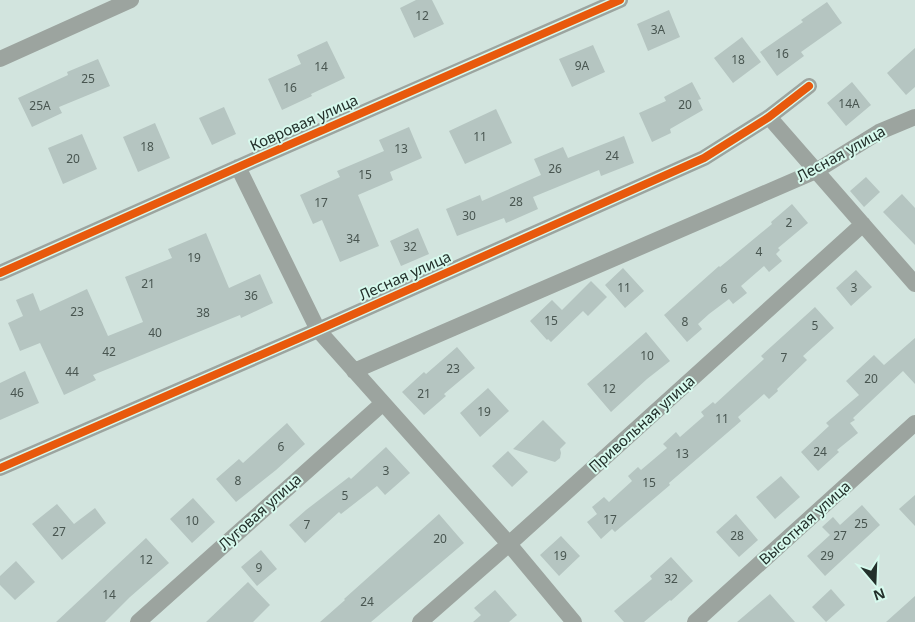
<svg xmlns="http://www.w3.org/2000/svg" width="915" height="622" font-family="'Noto Sans',sans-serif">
<rect width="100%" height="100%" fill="#d2e4de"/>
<path fill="#b5c5c1" d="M 416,0 L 432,0 L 444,24 L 414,38 L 400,8 Z
M 827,2 L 842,23 L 801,52 L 804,56 L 777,76 L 760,52 L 803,22 L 801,20 Z
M 669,10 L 680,37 L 648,51 L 637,24 Z
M 742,37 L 761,62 L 733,83 L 714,58 Z
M 327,41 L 345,78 L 311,94 L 312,96 L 282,110 L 268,79 L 301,64 L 297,55 Z
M 593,45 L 605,72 L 572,87 L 559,59 Z
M 915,48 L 915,87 L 906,95 L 887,73 Z
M 98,59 L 110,86 L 59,107 L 62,113 L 32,127 L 18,98 L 68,75 L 67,72 Z
M 692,82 L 701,99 L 698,100 L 703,110 L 670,129 L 671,133 L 652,142 L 639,113 L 666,101 L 664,97 Z
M 852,82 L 871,105 L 846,126 L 827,103 Z
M 224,107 L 236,134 L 212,145 L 199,118 Z
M 496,109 L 512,143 L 465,164 L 449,131 Z
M 155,123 L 170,158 L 138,172 L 123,137 Z
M 409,127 L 422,158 L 390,172 L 393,180 L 358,195 L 379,246 L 340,262 L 322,220 L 313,224 L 300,195 L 340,177 L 337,171 L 384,151 L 379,140 Z
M 82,134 L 97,169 L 63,184 L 48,148 Z
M 624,136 L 634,163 L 601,176 L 599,170 L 533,197 L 538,209 L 506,223 L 504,218 L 457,236 L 446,209 L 480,195 L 482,201 L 541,175 L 534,159 L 563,147 L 568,158 Z
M 866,177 L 880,192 L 864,207 L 850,191 Z
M 902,194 L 915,208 L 915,245 L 883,212 Z
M 792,204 L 808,223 L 778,248 L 780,250 L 776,254 L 782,261 L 769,272 L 764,266 L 741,286 L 747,293 L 733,304 L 729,299 L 709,314 L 698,324 L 702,329 L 687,342 L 664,315 L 719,266 L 720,267 L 772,224 L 771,222 Z
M 418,228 L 429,254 L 401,266 L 390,241 Z
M 206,233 L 229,288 L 260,274 L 273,303 L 241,318 L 240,315 L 93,375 L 96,380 L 64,395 L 40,343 L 20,351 L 8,323 L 23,316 L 16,300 L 33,293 L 40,311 L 87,289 L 108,336 L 143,322 L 125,277 L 172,258 L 168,249 Z
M 623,268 L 644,291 L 625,308 L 605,285 Z
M 856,270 L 872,287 L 851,306 L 836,288 Z
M 591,281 L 607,297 L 588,316 L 583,311 L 551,342 L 548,339 L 547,340 L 530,321 L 552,300 L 562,310 Z
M 815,307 L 834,328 L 803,356 L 807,360 L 777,389 L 778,391 L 769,399 L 764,394 L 738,417 L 741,421 L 669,483 L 670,485 L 650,502 L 615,532 L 612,529 L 601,539 L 587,522 L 597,514 L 592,507 L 604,497 L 609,502 L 632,481 L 628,476 L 638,467 L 641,470 L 667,448 L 663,444 L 676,432 L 680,437 L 704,416 L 701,412 L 713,402 L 715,404 L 764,359 L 761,356 Z
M 646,332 L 670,361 L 647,379 L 611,412 L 587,384 Z
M 915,338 L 915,384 L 903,371 L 853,418 L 855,420 L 850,423 L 858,433 L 837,450 L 839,452 L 818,471 L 801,452 L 829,426 L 826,423 L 859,395 L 846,381 L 874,355 L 884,365 Z
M 457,347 L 475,368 L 444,394 L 446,396 L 424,415 L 402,392 L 424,372 L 426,374 Z
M 25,371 L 39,403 L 0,420 L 0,383 Z
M 488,388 L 509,411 L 480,437 L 460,413 Z
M 543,420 L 566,443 L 560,449 L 561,453 L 560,458 L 555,462 L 513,449 Z
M 287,423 L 305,444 L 276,470 L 236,502 L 216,479 L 239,459 L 243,463 Z
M 386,447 L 410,473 L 385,495 L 377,486 L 341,514 L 339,512 L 305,543 L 289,525 L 306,510 L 349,477 L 351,479 Z
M 508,451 L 528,472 L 512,487 L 492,466 Z
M 781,476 L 800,497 L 775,519 L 756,497 Z
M 915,495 L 915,526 L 899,509 Z
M 193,498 L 215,522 L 192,543 L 170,519 Z
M 57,504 L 74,524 L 95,508 L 106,523 L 62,560 L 32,524 Z
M 862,505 L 880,525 L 825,576 L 807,556 L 830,535 L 822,527 L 833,517 L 840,525 Z
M 439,514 L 464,543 L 371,622 L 320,622 L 345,600 L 344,599 Z
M 736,514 L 758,540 L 739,557 L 716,532 Z
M 561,536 L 580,556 L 559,576 L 540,555 Z
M 146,538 L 169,563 L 130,597 L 105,622 L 56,622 Z
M 261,550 L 277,569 L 257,586 L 241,567 Z
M 671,557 L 693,581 L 671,601 L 670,600 L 644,622 L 624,622 L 614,611 L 652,579 L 650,576 Z
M 16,561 L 35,582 L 15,600 L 0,585 L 0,576 Z
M 248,582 L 270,605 L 253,622 L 206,622 Z
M 831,589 L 845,605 L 826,622 L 812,607 Z
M 495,590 L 517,615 L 509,622 L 473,622 L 481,615 L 474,608 Z
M 770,594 L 795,622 L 737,622 Z
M 915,596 L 915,622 L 886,622 Z"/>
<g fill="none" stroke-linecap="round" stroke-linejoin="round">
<path stroke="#9ca49f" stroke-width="16" d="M 0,59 L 131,0
M 769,117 L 915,284
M 238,167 L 318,330 L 509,544 L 574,622
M 0,273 L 252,161 L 620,0
M 354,371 L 816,171 L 879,132 L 915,117
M 0,468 L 318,330 L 704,158 L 769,117 L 809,86
M 138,622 L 383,403
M 420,622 L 509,544 L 863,224
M 695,622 L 915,423"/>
<defs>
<path id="cycleway" d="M 0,273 L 252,161 L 620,0
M 0,468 L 318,330 L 704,158 L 769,117 L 809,86"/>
</defs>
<use href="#cycleway" stroke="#d7f9ed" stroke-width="11"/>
<use href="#cycleway" stroke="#e8590c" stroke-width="8"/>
</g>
<g text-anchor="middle" stroke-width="4" stroke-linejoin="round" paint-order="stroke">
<g font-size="12" fill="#485550">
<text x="422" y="20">12</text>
<text x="658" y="34">3А</text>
<text x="782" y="58">16</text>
<text x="738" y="64">18</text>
<text x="582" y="70">9А</text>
<text x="321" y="71">14</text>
<text x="88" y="83">25</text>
<text x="290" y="92">16</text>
<text x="849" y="108">14А</text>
<text x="685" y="109">20</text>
<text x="40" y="110">25А</text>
<text x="480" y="141">11</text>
<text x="147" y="151">18</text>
<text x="401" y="153">13</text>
<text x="612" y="160">24</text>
<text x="73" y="163">20</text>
<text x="555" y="173">26</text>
<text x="365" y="179">15</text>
<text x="516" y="206">28</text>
<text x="321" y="207">17</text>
<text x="469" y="220">30</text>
<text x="789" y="227">2</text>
<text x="353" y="243">34</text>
<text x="410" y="251">32</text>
<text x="759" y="256">4</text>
<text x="194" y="262">19</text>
<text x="148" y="288">21</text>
<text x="624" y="292">11</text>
<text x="854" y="292">3</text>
<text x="724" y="293">6</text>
<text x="251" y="300">36</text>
<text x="77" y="316">23</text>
<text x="203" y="317">38</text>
<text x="551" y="325">15</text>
<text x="685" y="326">8</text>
<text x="815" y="330">5</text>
<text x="155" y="337">40</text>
<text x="109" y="356">42</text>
<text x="647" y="360">10</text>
<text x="784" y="362">7</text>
<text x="453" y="373">23</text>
<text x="72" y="376">44</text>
<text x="871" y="383">20</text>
<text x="609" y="393">12</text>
<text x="17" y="397">46</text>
<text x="424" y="398">21</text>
<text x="484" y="416">19</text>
<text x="722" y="423">11</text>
<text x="281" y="451">6</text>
<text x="820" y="456">24</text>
<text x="682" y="458">13</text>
<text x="386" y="475">3</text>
<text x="238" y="485">8</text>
<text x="649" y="487">15</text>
<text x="345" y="500">5</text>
<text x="610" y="524">17</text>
<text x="192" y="525">10</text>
<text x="861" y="528">25</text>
<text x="307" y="529">7</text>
<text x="59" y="536">27</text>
<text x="737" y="540">28</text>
<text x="840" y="540">27</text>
<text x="440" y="543">20</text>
<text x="560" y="560">19</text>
<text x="827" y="560">29</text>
<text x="146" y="564">12</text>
<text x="259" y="572">9</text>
<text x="671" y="583">32</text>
<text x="109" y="599">14</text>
<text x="367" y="606">24</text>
</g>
<g font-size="15" fill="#23302b" stroke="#d7f9ed">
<text transform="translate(304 123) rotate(-24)" y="5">Ковровая улица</text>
<text transform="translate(841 154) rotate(-29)" y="5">Лесная улица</text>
<text transform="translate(405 276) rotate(-24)" y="5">Лесная улица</text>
<text transform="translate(642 424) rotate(-42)" y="5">Привольная улица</text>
<text transform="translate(260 512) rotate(-42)" y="5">Луговая улица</text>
<text transform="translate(805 523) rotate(-42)" y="5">Высотная улица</text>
</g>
</g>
<g transform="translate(875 582) rotate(161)" stroke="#d7f9ed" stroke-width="4" paint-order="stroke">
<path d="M0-4L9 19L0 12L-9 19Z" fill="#23302b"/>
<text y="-8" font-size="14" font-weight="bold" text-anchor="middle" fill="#23302b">N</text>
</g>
</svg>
